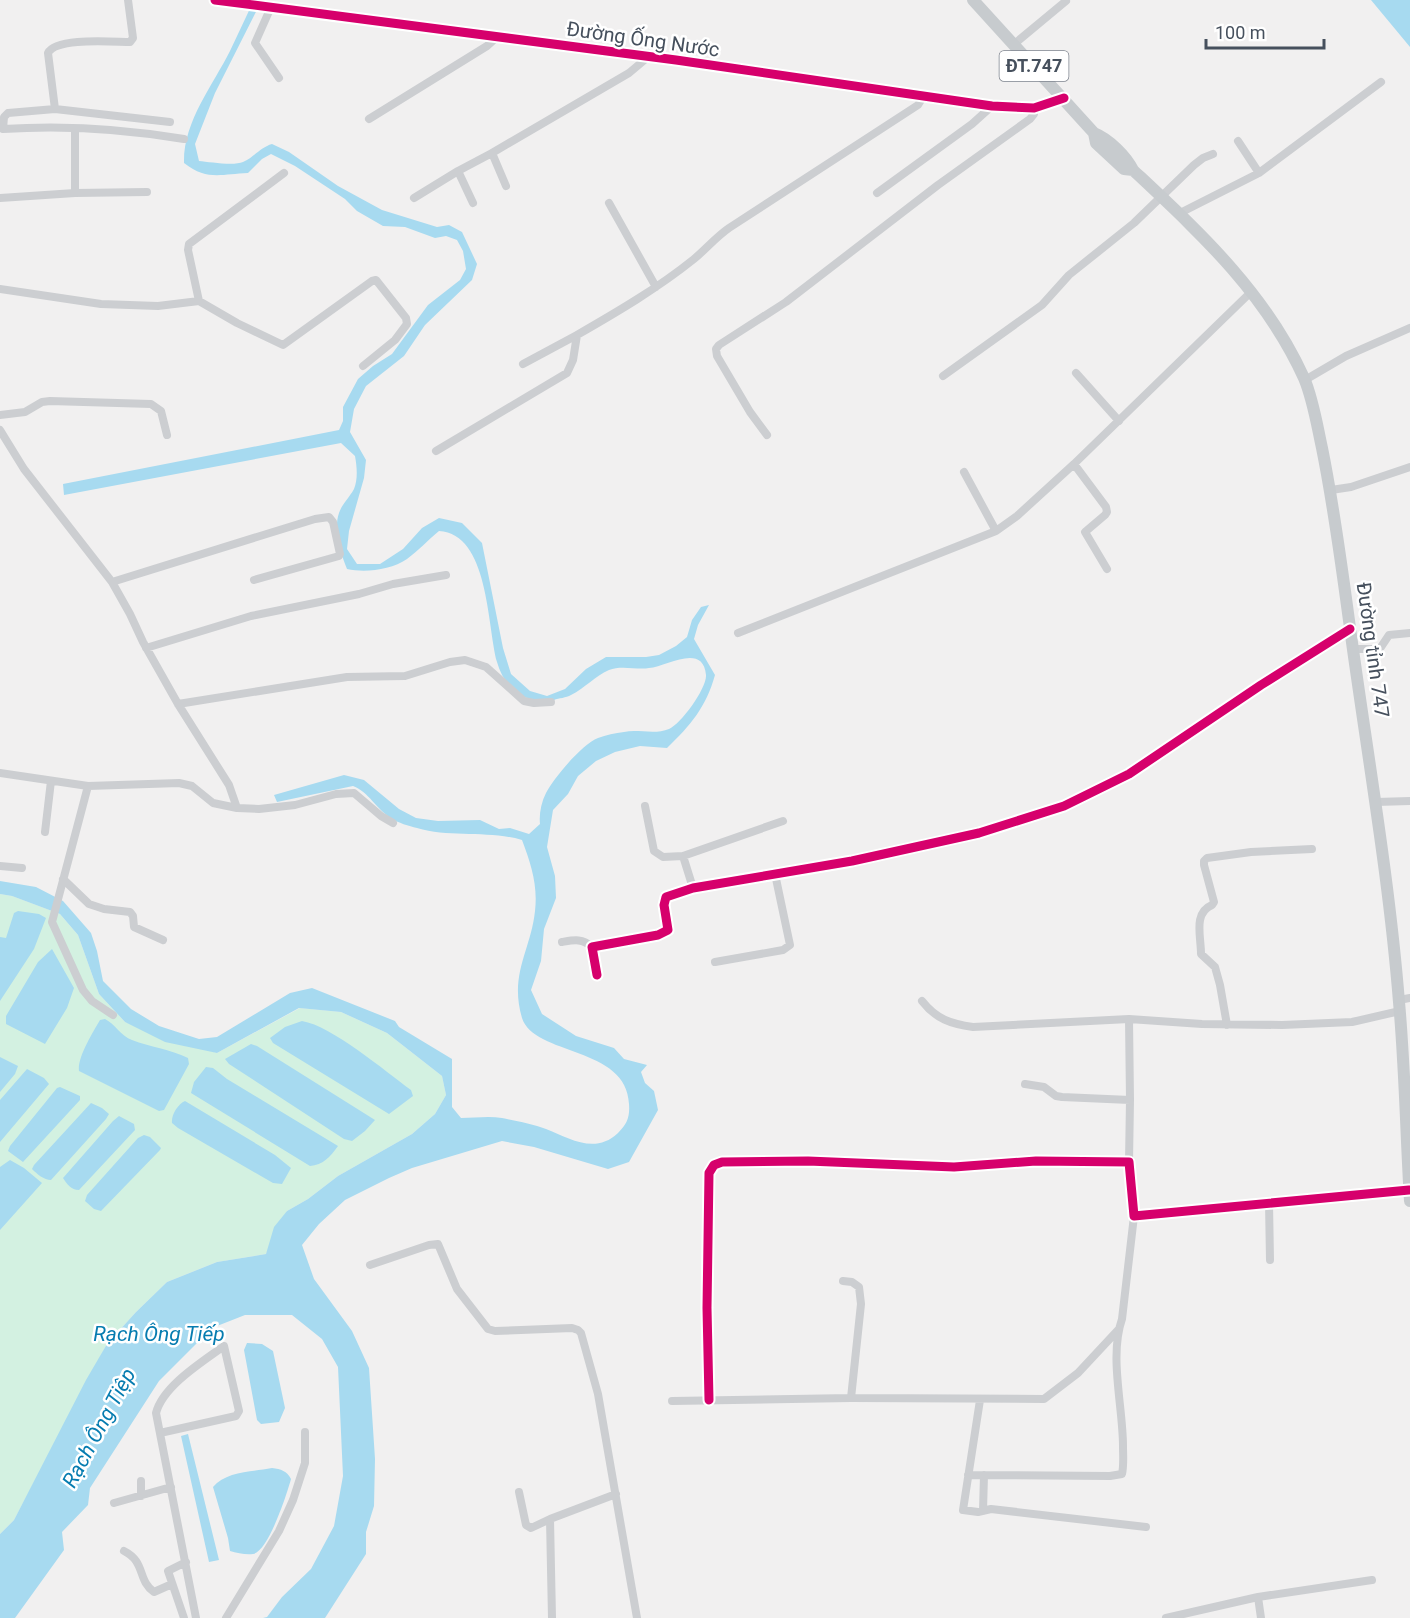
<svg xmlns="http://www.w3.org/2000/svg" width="1410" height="1618" font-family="Roboto,sans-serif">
<rect width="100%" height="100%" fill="#f1f0f0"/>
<path fill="#d3f1e1" d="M 0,894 L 12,896 L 60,914 L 78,935 L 99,994 L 125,1022 L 217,1053 L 300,1008 L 341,1012 L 387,1033 L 442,1076 L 446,1095 L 435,1114 L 412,1134 L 338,1176 L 308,1199 L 287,1211 L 266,1254 L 217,1262 L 167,1282 L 136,1312 L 107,1344 L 14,1520 L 0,1534 Z"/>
<path fill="#a7daf0" d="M 254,0 L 262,0 L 215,93 L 195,144 L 199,161 C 209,162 234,166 243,162 C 254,157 261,147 272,144 L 289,152 L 338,186 L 382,210 L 437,227 L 449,225 L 462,232 L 477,264 L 472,280 L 425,325 L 404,356 L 366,386 L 354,409 L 350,432 L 366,460 L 364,478 L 349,531 L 347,549 L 357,564 L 380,564 L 403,549 L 422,528 L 439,518 L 462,523 L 482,543 L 503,648 L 511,674 L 530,691 L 547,696 L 565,689 L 586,669 L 606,657 L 646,657 L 659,655 L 676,646 L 687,637 L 692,620 L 701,607 L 709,605 L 698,625 L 694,639 L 715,675 C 706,707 691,725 667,748 L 640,746 L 615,752 L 596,761 L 578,776 L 568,794 L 553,810 L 547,847 L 555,876 L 556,898 L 544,929 L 541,961 L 531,990 L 542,1014 L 576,1036 L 614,1048 L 624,1059 L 647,1065 L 641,1072 L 645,1083 L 654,1091 L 658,1110 L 629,1162 L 608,1169 L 534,1147 L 502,1141 L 412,1168 L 389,1178 L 345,1200 L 319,1224 L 302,1245 L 314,1279 L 352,1331 L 369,1368 L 375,1459 L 374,1506 L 366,1532 L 366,1554 L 325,1618 L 263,1618 L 267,1617 L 282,1597 L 311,1569 L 334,1526 L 343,1476 L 338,1367 L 322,1339 L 292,1315 L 245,1315 L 212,1328 L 159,1381 L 90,1488 L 88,1505 L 62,1532 L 64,1550 L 15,1618 L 0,1618 L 0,1534 L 14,1520 L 86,1380 L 107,1344 L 136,1312 L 167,1282 L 217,1262 L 266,1254 L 274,1227 L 287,1211 L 308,1199 L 338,1176 L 412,1134 L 435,1114 L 446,1095 L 442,1076 L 387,1033 L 341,1012 L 299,1008 L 217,1053 L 165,1042 L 125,1022 L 99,994 L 78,935 L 60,914 L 12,896 L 0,894 L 0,881 L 36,887 L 63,901 L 91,933 L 97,951 L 103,981 L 131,1009 L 159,1026 L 199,1039 L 217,1037 L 290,993 L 312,988 L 395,1021 L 399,1027 L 452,1059 L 452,1107 L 461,1118 C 474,1118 489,1116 502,1118 C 516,1121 533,1124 546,1129 C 569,1138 595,1155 618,1133 C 627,1124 630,1117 629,1104 C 627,1046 534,1056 522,1018 C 509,974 531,950 535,911 C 538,885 531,864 522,840 C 488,830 451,838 417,828 C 409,826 398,823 391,818 C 376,809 369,792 353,786 L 277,802 L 274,795 L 344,775 L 364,780 L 399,809 L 416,818 L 438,821 L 480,820 L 499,829 L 510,828 L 529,834 L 540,824 C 539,814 541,803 546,793 C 554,778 582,744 598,738 C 606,735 615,733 624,732 C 638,729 655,735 669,729 C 681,724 707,688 706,675 C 703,642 666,667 649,668 C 637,670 621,665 609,670 C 595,676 585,688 571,695 C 566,698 559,698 554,700 C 526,706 504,688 497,662 C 487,625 489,534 439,531 C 428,540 418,551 407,559 C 391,570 365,573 347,569 C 341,554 333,530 339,513 C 342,504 349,498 354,489 C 358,479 357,467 355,456 L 341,443 L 64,495 L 63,484 L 339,430 L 343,421 L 343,407 L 358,379 L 373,366 L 392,354 L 428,305 L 460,280 L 466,269 L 463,251 L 457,240 L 446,236 L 435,238 L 405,227 L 383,226 L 357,211 L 345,199 L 295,166 L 271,154 L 262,159 L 248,173 C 221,174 207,181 184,163 C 183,122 213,85 230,51 C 238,34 246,17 254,0 Z
M 1371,0 L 1410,0 L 1410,47 Z
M 18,911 L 39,914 L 46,918 L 34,949 L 0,1001 L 0,937 L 6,938 L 14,913 Z
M 52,949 L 74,988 L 67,1008 L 45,1044 L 6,1024 L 6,1016 L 38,962 Z
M 105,1019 C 115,1024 121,1036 132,1040 C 150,1047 170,1049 188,1058 L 189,1064 L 164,1110 L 159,1111 L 79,1071 C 77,1058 93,1032 100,1020 Z
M 302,1021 C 332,1026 385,1071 411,1090 L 413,1096 L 389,1114 L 273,1043 L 270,1038 L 285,1027 Z
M 251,1044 L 257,1046 L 375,1120 L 365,1131 L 352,1141 L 344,1139 L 229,1064 L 225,1059 Z
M 0,1057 L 18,1066 L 15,1074 L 0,1092 Z
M 206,1067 L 213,1068 L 227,1079 L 338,1146 C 330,1157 323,1165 310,1166 L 191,1093 L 194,1082 Z
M 27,1069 L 44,1078 L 49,1084 L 0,1142 L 0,1100 Z
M 60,1087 L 80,1096 L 80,1100 L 23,1162 L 8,1151 L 10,1146 L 57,1088 Z
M 185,1101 L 275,1155 L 291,1168 L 282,1184 L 273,1183 L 178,1128 L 172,1123 C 171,1115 178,1104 185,1101 Z
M 91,1103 L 102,1108 L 109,1114 L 106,1119 L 51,1180 C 44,1180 37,1174 32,1169 L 34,1165 Z
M 119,1116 L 134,1124 L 135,1130 L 79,1190 C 71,1190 67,1184 63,1178 L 113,1121 Z
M 144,1135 L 150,1137 L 161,1148 L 160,1150 L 101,1211 L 94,1209 L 85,1201 L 87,1195 L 138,1138 Z
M 10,1160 L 24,1168 L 42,1183 L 0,1230 L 0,1167 Z
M 247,1343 L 262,1344 L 273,1351 L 285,1408 L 279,1422 L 261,1424 L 257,1420 L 244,1350 Z
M 188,1434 L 219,1560 L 209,1562 L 181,1436 Z
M 272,1468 C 281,1469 287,1471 291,1479 C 287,1494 268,1552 253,1554 C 246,1555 237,1553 230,1551 L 228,1538 L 213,1487 C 226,1471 252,1472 272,1468 Z"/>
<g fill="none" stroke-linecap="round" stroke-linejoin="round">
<path stroke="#ccced1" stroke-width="8" d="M 128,0 L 133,38 L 130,42 C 113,42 56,37 48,53 L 55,109 L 170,122
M 215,0 L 676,60 L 992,106 L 1034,108 L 1064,98
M 271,7 L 255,43 L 279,78
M 1013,45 L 1066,1
M 55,109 L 8,113 L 4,117 L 3,129 C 63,125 125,129 184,139
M 369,119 L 487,46 L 497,37
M 1238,141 L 1259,173
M 506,186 L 492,153 L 629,73 L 648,57
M 75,193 L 147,192
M 877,193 L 972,124 L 992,106
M 0,198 L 75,193 L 75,129
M 414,198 L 458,171
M 473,203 L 458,171 L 492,153
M 609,203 L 656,287
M 1180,213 L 1259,173 L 1381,82
M 0,289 L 101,304 L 158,306 L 199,301 L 237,323 L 283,345 L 372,281 L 376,280 L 406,318 L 407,324 L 395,340 L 363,366
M 199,301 L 188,250 L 189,244 L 284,173
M 523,364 L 577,335
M 1076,373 L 1119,421
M 943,376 L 1042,305 L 1069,275 L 1134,223 L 1194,165 L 1203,158 L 1213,154
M 1305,380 L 1346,356 L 1410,328
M 0,415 L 25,412 L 42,402 L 50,401 L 151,404 L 161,411 L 167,435
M 0,430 L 24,469 L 112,582 L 130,614 L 143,642 L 178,704 L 229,785 L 237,808
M 767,435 L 750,412 L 717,356 L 716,349 L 719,345 L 786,302 L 938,185 L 1030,119 L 1034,114 L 1034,108
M 436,451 L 567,373 L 573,360 L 577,335 C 617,312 658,288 694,259 C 706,249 716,237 729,228 L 918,105 L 923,97
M 1074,464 L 1106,507 L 1107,512 L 1105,515 L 1085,532 L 1107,569
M 964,472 L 996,531
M 1331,490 L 1351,487 L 1410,467
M 112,582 L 315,519 L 329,517 L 333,522 L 340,554 L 339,556 L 254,580
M 738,633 L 996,531 L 1017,516 L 1074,464 L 1252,291
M 146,648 L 251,616 L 359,594 L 393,584 L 446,575
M 1353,649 L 1377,649 L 1381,647 L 1389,635 L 1410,633
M 178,704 L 347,677 L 405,676 L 450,662 L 465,660 L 486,667 L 524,701 L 534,703 L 551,702
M 0,773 L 88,786 L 179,783 L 192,786 L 213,803 L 237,808 L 259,809 L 295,805 L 336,794 L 354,793 L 381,816 L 393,823
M 88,786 L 52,922 L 83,990 L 92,1001 L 113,1015
M 1376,802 L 1410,801
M 645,806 L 654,851 L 663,857 L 683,856 L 693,888
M 45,832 L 51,781
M 683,856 L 783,821
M 0,866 L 22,868
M 63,879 L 89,904 L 104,909 L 130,912 L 133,916 L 134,927 L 163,940
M 562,942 C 574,940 582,938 592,947
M 715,962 L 783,950 L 790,945 L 775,874
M 597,975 L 592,947 L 658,935 L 668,930 L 664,905 L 666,897 L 693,888 L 852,861 L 979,833 L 1064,806 L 1129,774 L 1261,685 L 1350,629
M 1399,1000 L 1410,998
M 922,1001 C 936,1019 951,1024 973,1027 L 1129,1019 L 1202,1024 L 1282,1025 L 1352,1022 L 1400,1011
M 1129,1019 L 1130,1100
M 1227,1025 L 1220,985 L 1215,967 L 1201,954 C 1201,936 1193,913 1212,905 L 1214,902 L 1204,865 L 1204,861 L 1207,858 L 1251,852 L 1312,849
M 1025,1084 L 1044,1087 L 1056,1096 L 1062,1097 L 1130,1100 L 1129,1162
M 1269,1203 L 1270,1260
M 370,1265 L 429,1245 L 438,1244 L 457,1289 L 488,1329 L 495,1331 L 572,1328 L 578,1330 L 581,1333 L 598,1394 L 637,1618
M 843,1281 L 852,1282 L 859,1287 L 861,1304 L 851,1398
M 709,1400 L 707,1308 L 709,1173 L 714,1165 L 722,1162 L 808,1161 L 954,1167 L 1036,1161 L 1129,1162 L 1134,1216 L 1409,1190
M 980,1400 L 963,1510 L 978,1512 L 991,1509 L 1146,1527
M 672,1401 L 851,1398 L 1044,1399 L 1078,1373 L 1119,1329
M 160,1433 L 236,1416 L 239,1411 L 224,1346 C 202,1362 163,1386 156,1413 L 196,1618
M 968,1475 L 1110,1476 L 1122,1474 C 1124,1465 1123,1455 1123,1446 C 1123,1407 1109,1356 1122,1319 L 1134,1216
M 519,1492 L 526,1525 L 531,1528 L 550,1519
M 141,1496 L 141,1481
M 114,1503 L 171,1487
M 983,1511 L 984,1475
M 124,1551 C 146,1562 137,1580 154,1592 L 172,1584
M 184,1618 L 168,1571 L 186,1562
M 226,1618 L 279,1531 L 293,1500 L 305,1463 L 305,1432
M 552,1618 L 550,1519 L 616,1494
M 1166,1618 L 1258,1597
M 1261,1618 L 1258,1597 L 1372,1580"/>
<path stroke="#c7cbce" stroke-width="12" d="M 973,0 L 1094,133 C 1109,139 1126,156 1133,170 C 1200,233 1265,292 1304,378 C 1313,399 1317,425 1322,448 C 1334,507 1342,568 1350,628 C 1367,753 1389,877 1399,1002 C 1405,1068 1406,1135 1410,1201
M 1094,133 L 1096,143 L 1124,169 L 1133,170"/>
<defs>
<path id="cycleway" d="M 215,0 L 676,60 L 992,106 L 1034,108 L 1064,98
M 597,975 L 592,947 L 658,935 L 668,930 L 664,905 L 666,897 L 693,888 L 852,861 L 979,833 L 1064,806 L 1129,774 L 1261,685 L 1350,629
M 709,1400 L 707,1308 L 709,1173 L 714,1165 L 722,1162 L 808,1161 L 954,1167 L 1036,1161 L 1129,1162 L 1134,1216 L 1409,1190"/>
</defs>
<use href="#cycleway" stroke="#fff" stroke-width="13"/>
<use href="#cycleway" stroke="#d6006c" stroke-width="9"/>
</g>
<g text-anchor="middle" stroke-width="5" stroke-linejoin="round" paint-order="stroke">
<rect fill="#fff" stroke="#7e848e" stroke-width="1.5" x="999.5" y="51" width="69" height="30" rx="4.5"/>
<g font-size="18" font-weight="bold" fill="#46505d">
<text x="1034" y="72">ĐT.747</text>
</g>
<g font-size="20" fill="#46505d" stroke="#fff">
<text transform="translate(643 39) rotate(8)" y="7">Đường Ống Nước</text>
<text transform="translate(1373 650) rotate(82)" y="7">Đường tỉnh 747</text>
</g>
<g font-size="21" font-style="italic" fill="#067cb0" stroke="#fff">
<text x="159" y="1341">Rạch Ông Tiếp</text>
<text transform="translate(99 1428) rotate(-62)" y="7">Rạch Ông Tiệp</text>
</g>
</g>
<path d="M1206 39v9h118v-9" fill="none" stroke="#46505d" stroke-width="3"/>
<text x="1215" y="39" font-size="18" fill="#46505d" stroke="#ffffff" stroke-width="4.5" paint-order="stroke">100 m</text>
</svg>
